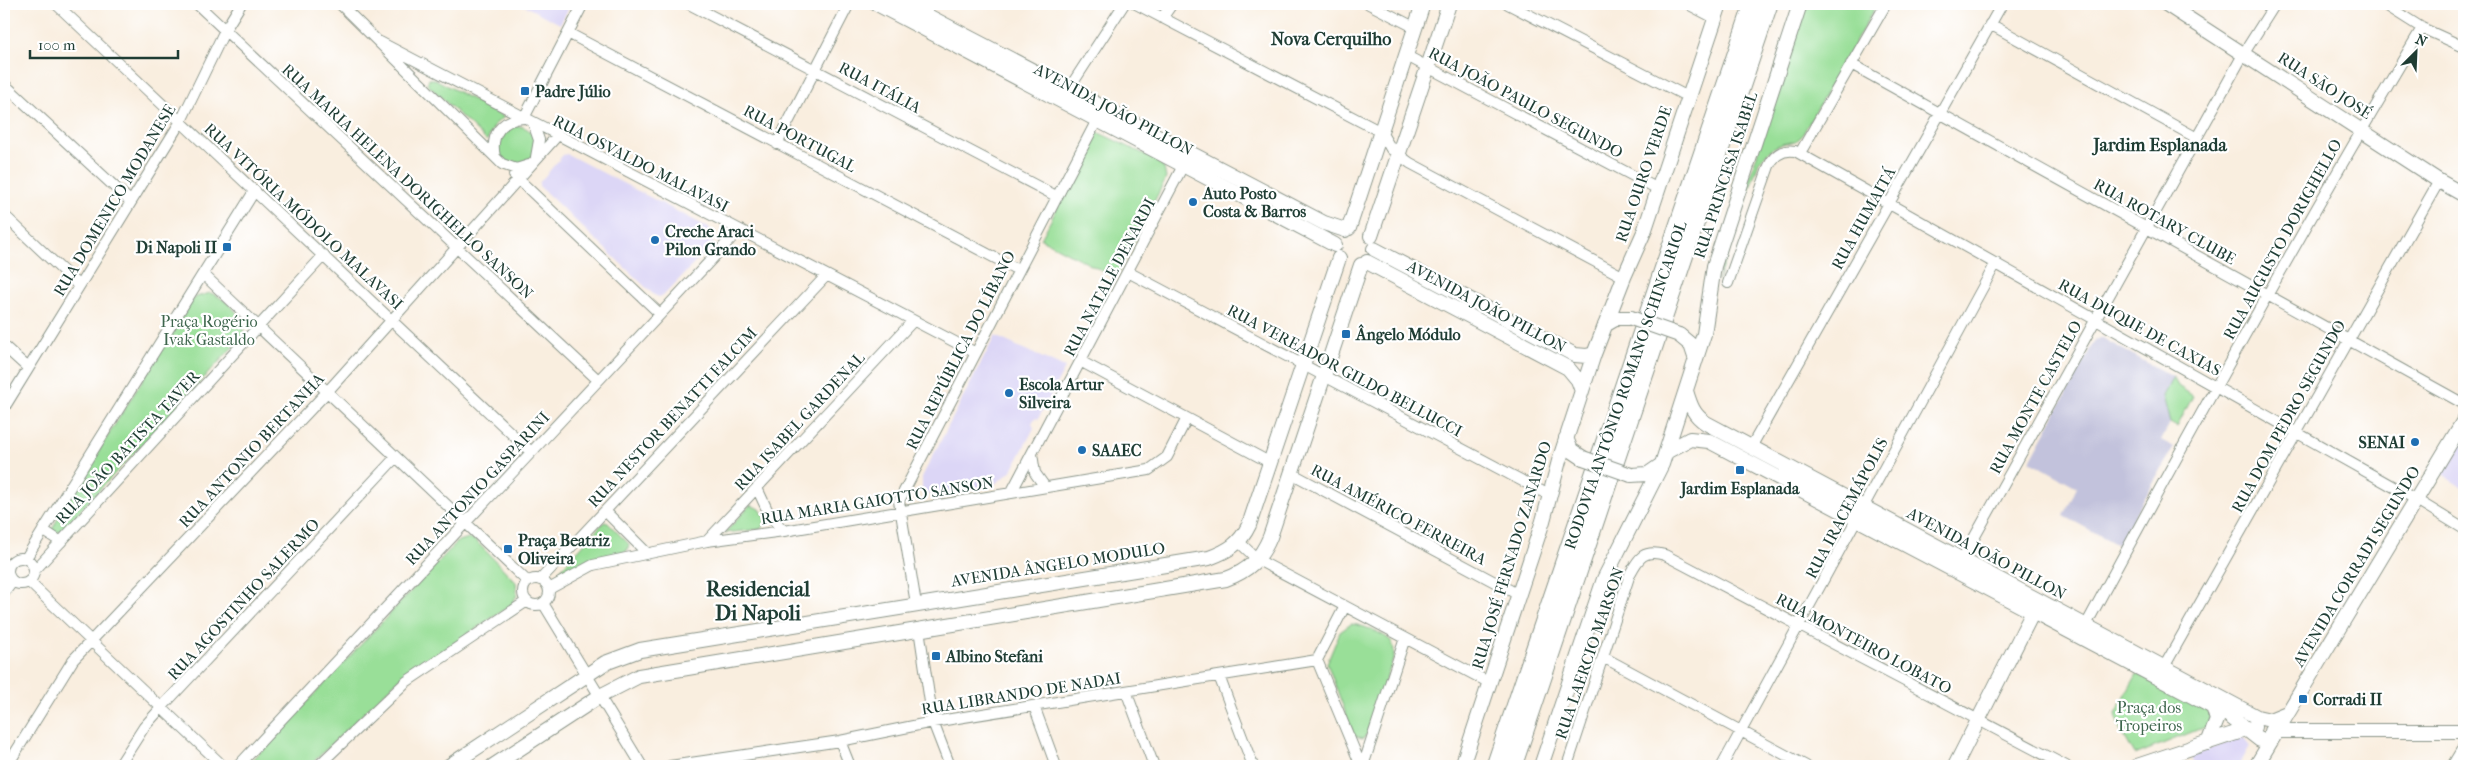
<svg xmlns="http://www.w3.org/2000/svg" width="2468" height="770" font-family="'IM FELL French Canon',serif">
<rect width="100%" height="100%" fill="#fff"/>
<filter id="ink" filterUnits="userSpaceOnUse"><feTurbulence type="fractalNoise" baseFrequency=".02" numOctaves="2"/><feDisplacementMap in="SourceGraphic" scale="10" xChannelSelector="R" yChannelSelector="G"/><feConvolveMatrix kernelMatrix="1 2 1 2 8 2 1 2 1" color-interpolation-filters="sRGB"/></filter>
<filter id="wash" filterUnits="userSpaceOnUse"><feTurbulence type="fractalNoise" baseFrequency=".0096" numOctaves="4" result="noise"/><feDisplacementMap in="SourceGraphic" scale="20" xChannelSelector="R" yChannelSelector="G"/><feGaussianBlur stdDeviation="1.12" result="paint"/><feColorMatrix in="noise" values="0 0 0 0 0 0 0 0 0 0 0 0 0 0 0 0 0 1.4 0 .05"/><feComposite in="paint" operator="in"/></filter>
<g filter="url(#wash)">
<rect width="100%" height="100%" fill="#f9eedf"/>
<path fill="#dcd6f6" d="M 521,4 L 571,4 L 560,24 Z
M 567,154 L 709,228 L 713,233 L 713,244 L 664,295 L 659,297 L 654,295 L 539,186 L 539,183 L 563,155 Z
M 995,336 L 1065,368 L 1038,419 L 1035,418 L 1032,423 L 1034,428 L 1012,470 L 998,482 L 989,487 L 935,496 L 927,494 L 922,488 L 922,477 Z
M 2464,430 L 2464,488 L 2439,472 Z
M 2241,737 L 2245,739 L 2250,746 L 2239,766 L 2195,766 L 2191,756 Z"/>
<path fill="#c2c2dc" d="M 2102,338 L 2173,377 L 2163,396 L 2170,423 L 2161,440 L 2174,447 L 2118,545 L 2064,516 L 2077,487 L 2030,461 L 2095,340 Z"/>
<path fill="#99df98" stroke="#5c8e66" d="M 1806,4 L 1877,4 L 1801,137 C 1795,143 1789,142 1782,144 C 1772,147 1766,154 1759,162 L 1718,280 L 1720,268 Z
M 429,79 L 435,79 L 504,117 L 495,124 L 487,141 L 427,84 Z
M498 145a19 19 0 1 1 38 0a19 19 0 1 1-38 0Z
M 1097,132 L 1157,160 L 1164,168 L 1166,178 L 1116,278 L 1041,239 Z
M 210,293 C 226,298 248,319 243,336 L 62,530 L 55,533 L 52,530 L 63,508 L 191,302 L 196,297 Z
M 2173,377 L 2178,386 L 2193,396 L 2177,427 L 2170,423 L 2163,396 Z
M 750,505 L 760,509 L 766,519 L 764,526 L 761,529 L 725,533 Z
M 604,522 L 608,523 L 629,544 L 627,551 L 591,560 L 559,574 L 560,570 Z
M 469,538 L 476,541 L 516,582 L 517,595 L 511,605 L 396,682 L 309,766 L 247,766 L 458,541 Z
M 1351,624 C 1360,624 1385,634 1391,641 C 1394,645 1394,652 1394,657 L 1367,734 L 1363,738 L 1354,736 L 1327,663 L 1340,632 Z
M 2137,674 L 2208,711 L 2210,717 L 2207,726 L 2135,755 L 2120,729 L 2115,714 Z"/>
</g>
<g filter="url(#ink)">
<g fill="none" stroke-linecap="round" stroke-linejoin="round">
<defs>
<path id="street" d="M 56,4 L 531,452
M 197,4 L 598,380
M 340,4 L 502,164 L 516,169 L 529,165
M 689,4 L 1056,196
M 1136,4 L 1381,132 L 1391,149 L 1410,163 L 1624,277
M 1369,4 L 1414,27
M 1508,4 L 1688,97
M 2384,4 L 2422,28 L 2464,47
M 1162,18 L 1172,4
M 1990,24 L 2197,138
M 568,33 L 1018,270
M 380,42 L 976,353
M 1405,55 L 1658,189
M 1851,64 L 2464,404
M 4,84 L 131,202
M 1065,95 L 1124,4
M 524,118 L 583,4
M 533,123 L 539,140 L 536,157
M 777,144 L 849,4
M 1800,153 L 1886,4
M 495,157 C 490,135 501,119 524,118
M 514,175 L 660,314
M 4,215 L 79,286
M 1128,272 L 1549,495
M 203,274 L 528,582
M 1728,283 L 1769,166 C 1774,155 1782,149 1795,151 L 2415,499 L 2464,529
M 4,346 L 28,368
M 1082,362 L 1269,462
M 4,408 L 181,121 L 225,30 L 241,4
M 1751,447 L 2002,4
M 1032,454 L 1035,473 L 1045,487
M 1291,473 L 1519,595
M 757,488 L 770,516 L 784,531
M 1011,493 L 1186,160
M 605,511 L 647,553
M 43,530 L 61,542
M 707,541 L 913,321
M 1239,542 L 1258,560 L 1490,683
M8 571a13 13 0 1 1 26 0a13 13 0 1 1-26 0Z
M 26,558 L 255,190
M 1959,565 L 2244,53 L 2275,4
M 35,570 L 324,255
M523 592a13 13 0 1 1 26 0a13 13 0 1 1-26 0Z
M 540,580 L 826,276
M 29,582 L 223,766
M 549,589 L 593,565 L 707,541 L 784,531 L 1149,470 L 1167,457 L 1187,418
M 4,593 L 13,581
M 543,603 L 642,766
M 916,604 L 899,501 L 1097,120
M 2086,625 C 2194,424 2305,224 2422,28
M 919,629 L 933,722 L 950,766
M 1603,657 L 1806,766
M 1317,660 L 1361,766
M 2164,667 L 2439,181
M 1219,676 L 1253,766
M 1126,691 L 1154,766
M 1034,706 L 1056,766
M 840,741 L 850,766
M 7,766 L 73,660 L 327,392 L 557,136
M 119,766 L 144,727 L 161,708 L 396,457
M 238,766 L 739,230
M 318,766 L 406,682 L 527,601
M 670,766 L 840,741 L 933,722 L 1317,660 L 1345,606
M 1363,766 L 1405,638
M 1567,766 L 1630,574 C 1639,557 1644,549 1665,555 L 2066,766
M 1722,766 L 1996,263
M 2452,766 L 2464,746"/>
<path id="secondary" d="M 877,4 L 1335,245
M 905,4 L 1324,223 L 1345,230
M 1692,4 L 1715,16
M 2166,4 L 2439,181 L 2464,195
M 1349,228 L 1423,4
M 1371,236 L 1449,4
M 1374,249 L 1575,355 L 1587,356 L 1594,354
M 1367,262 L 1568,368 L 1578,380 L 1582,391
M 1605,325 L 1617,318 L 1631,318
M 1679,335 L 1691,345 L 1696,360
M 1686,391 C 1690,404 1693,415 1706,423 L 2257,717 L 2270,720 L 2287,713
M 1566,438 L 1571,450 L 1583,458
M 1666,452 L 1690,439 L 1709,441 L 2228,715 L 2260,740 L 2268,739
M 1631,475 L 1648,474 L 1661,465
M 2271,731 L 2464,731
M 2208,743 L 2217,720 L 2213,707
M 449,766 L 605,663 L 640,650 L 1209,558 C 1228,551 1240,544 1249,525 L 1339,258
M 493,766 L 600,696 L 639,676 L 1226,579 C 1248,571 1261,559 1270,537 L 1361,265
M 1462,766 L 1543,521 L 1559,461 L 1594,354 L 1624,277 L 1644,232 L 1720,4
M 1541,766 L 1604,579 L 1662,464 L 1704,334 L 1714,266 L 1800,4
M 1955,766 L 2037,604
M 2137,766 L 2254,727
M 2256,766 L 2464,420"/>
<path id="highway" d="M 1496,766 L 1754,4
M 1512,766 L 1768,4"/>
</defs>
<use href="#street" stroke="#8c968a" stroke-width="12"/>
<use href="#secondary" stroke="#8c968a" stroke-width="16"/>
<use href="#highway" stroke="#8c968a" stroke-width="21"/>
<use href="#street" stroke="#fff" stroke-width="10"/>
<use href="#secondary" stroke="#fff" stroke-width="14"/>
<use href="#highway" stroke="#fff" stroke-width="19"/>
<defs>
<path id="secondary-bridge" d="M 1631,318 L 1679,335
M 1583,458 L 1631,475"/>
</defs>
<use href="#secondary-bridge" stroke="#8c968a" stroke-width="16" stroke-linecap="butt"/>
<use href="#secondary-bridge" stroke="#fff" stroke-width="14"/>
</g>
</g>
<g fill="#1f6fb2" stroke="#fff" stroke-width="2">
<rect x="520" y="86" width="10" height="10" rx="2.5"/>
<circle cx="1193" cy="202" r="5"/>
<circle cx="655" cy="240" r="5"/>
<rect x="222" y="242" width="10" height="10" rx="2.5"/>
<rect x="1341" y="329" width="10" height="10" rx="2.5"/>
<circle cx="1009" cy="393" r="5"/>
<circle cx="2415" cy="442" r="5"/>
<circle cx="1082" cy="450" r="5"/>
<rect x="1735" y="465" width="10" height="10" rx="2.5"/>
<rect x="503" y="544" width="10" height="10" rx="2.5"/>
<rect x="931" y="651" width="10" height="10" rx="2.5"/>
<rect x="2298" y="694" width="10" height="10" rx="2.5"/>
</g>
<g text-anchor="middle" stroke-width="4.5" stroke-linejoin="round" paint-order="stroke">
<g font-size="16" fill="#1f3d34" stroke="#fff">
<text transform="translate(2325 85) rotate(33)" y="6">RUA SÃO JOSÉ</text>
<text transform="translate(880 87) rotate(28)" y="6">RUA ITÁLIA</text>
<text transform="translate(1526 102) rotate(28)" y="6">RUA JOÃO PAULO SEGUNDO</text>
<text transform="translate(1114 109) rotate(28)" y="6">AVENIDA JOÃO PILLON</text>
<text transform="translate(800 138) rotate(28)" y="6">RUA PORTUGAL</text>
<text transform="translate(641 163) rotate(27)" y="6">RUA OSVALDO MALAVASI</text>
<text transform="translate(1643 174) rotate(-71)" y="6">RUA OURO VERDE</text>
<text transform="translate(1725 175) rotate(-72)" y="6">RUA PRINCESA ISABEL</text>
<text transform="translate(408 181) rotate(43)" y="6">RUA MARIA HELENA DORIGHELLO SANSON</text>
<text transform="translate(114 200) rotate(-59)" y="6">RUA DOMENICO MODANESE</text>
<text transform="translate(304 216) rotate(43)" y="6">RUA VITÓRIA MÓDOLO MALAVASI</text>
<text transform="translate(1863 218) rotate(-61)" y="6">RUA HUMAITÁ</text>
<text transform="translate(2165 221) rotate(29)" y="6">RUA ROTARY CLUBE</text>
<text transform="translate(2282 239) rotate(-61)" y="6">RUA AUGUSTO DORIGHELLO</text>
<text transform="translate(1109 277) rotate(-62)" y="6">RUA NATALE DENARDI</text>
<text transform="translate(1487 306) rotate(28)" y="6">AVENIDA JOÃO PILLON</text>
<text transform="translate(2140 327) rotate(29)" y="6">RUA DUQUE DE CAXIAS</text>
<text transform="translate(960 350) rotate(-63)" y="6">RUA REPÚBLICA DO LÍBANO</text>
<text transform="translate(1345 370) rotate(28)" y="6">RUA VEREADOR GILDO BELLUCCI</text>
<text transform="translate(1625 385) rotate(-71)" y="6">RODOVIA ANTÔNIO ROMANO SCHINCARIOL</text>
<text transform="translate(2035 397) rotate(-61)" y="6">RUA MONTE CASTELO</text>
<text transform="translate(2288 416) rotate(-61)" y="6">RUA DOM PEDRO SEGUNDO</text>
<text transform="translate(672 417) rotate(-47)" y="6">RUA NESTOR BENATTI FALCIM</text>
<text transform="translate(799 421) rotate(-47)" y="6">RUA ISABEL GARDENAL</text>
<text transform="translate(127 447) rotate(-47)" y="6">RUA JOÃO BATISTA TAVER</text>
<text transform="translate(251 450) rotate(-47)" y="6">RUA ANTONIO BERTANHA</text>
<text transform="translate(477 488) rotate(-47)" y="6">RUA ANTONIO GASPARINI</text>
<text transform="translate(877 500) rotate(-9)" y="6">RUA MARIA GAIOTTO SANSON</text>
<text transform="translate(1846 508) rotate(-62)" y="6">RUA IRACEMÁPOLIS</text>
<text transform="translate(1399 514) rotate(28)" y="6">RUA AMÉRICO FERREIRA</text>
<text transform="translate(1987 553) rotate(28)" y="6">AVENIDA JOÃO PILLON</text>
<text transform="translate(1511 555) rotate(-73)" y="6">RUA JOSÉ FERNADO ZANARDO</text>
<text transform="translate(1058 564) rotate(-9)" y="6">AVENIDA ÂNGELO MODULO</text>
<text transform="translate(2356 566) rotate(-59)" y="6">AVENIDA CORRADI SEGUNDO</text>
<text transform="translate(243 599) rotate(-47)" y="6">RUA AGOSTINHO SALERMO</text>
<text transform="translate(1864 643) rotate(28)" y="6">RUA MONTEIRO LOBATO</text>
<text transform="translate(1589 653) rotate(-71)" y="6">RUA LAERCIO MARSON</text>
<text transform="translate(1021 693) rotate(-9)" y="6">RUA LIBRANDO DE NADAI</text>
</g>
<g font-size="16" font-weight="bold" fill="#1f3d34" stroke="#fff" text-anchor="start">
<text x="535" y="97">Padre Júlio</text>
<text x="1203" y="199">Auto Posto<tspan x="1203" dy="18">Costa &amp; Barros</tspan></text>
<text x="665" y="237">Creche Araci<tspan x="665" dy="18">Pilon Grando</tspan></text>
<text x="217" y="253" text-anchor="end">Di Napoli II</text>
<text x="1356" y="340">Ângelo Módulo</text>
<text x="1019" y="390">Escola Artur<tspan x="1019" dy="18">Silveira</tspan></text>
<text x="2405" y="448" text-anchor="end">SENAI</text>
<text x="1092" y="456">SAAEC</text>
<text x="1740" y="494" text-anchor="middle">Jardim Esplanada</text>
<text x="518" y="546">Praça Beatriz<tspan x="518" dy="18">Oliveira</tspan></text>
<text x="946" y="662">Albino Stefani</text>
<text x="2313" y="705">Corradi II</text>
</g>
<g font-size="16" fill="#3e664d" stroke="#fff">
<text x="209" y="327">Praça Rogério<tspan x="209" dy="18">Ivak Gastaldo</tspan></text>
<text x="2149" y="713">Praça dos<tspan x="2149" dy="18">Tropeiros</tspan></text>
</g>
<g font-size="18" font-weight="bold" fill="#1f3d34" stroke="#fff">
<text x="1331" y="45">Nova Cerquilho</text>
<text x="2160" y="151">Jardim Esplanada</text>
</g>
<g font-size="21" font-weight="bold" fill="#1f3d34" stroke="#fff">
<text x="758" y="596">Residencial<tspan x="758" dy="24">Di Napoli</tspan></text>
</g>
</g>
<rect width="2468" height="770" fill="none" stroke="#fff" stroke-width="20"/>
<g transform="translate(2416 52) rotate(24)" stroke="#ffffff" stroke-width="4" paint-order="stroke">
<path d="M0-4L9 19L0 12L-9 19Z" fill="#1f3d34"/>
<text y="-8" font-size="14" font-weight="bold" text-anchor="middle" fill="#1f3d34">N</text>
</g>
<path d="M30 50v8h148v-8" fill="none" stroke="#1f3d34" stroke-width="2.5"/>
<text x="38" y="50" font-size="15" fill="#1f3d34" stroke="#ffffff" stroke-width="4" paint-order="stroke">100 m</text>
</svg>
